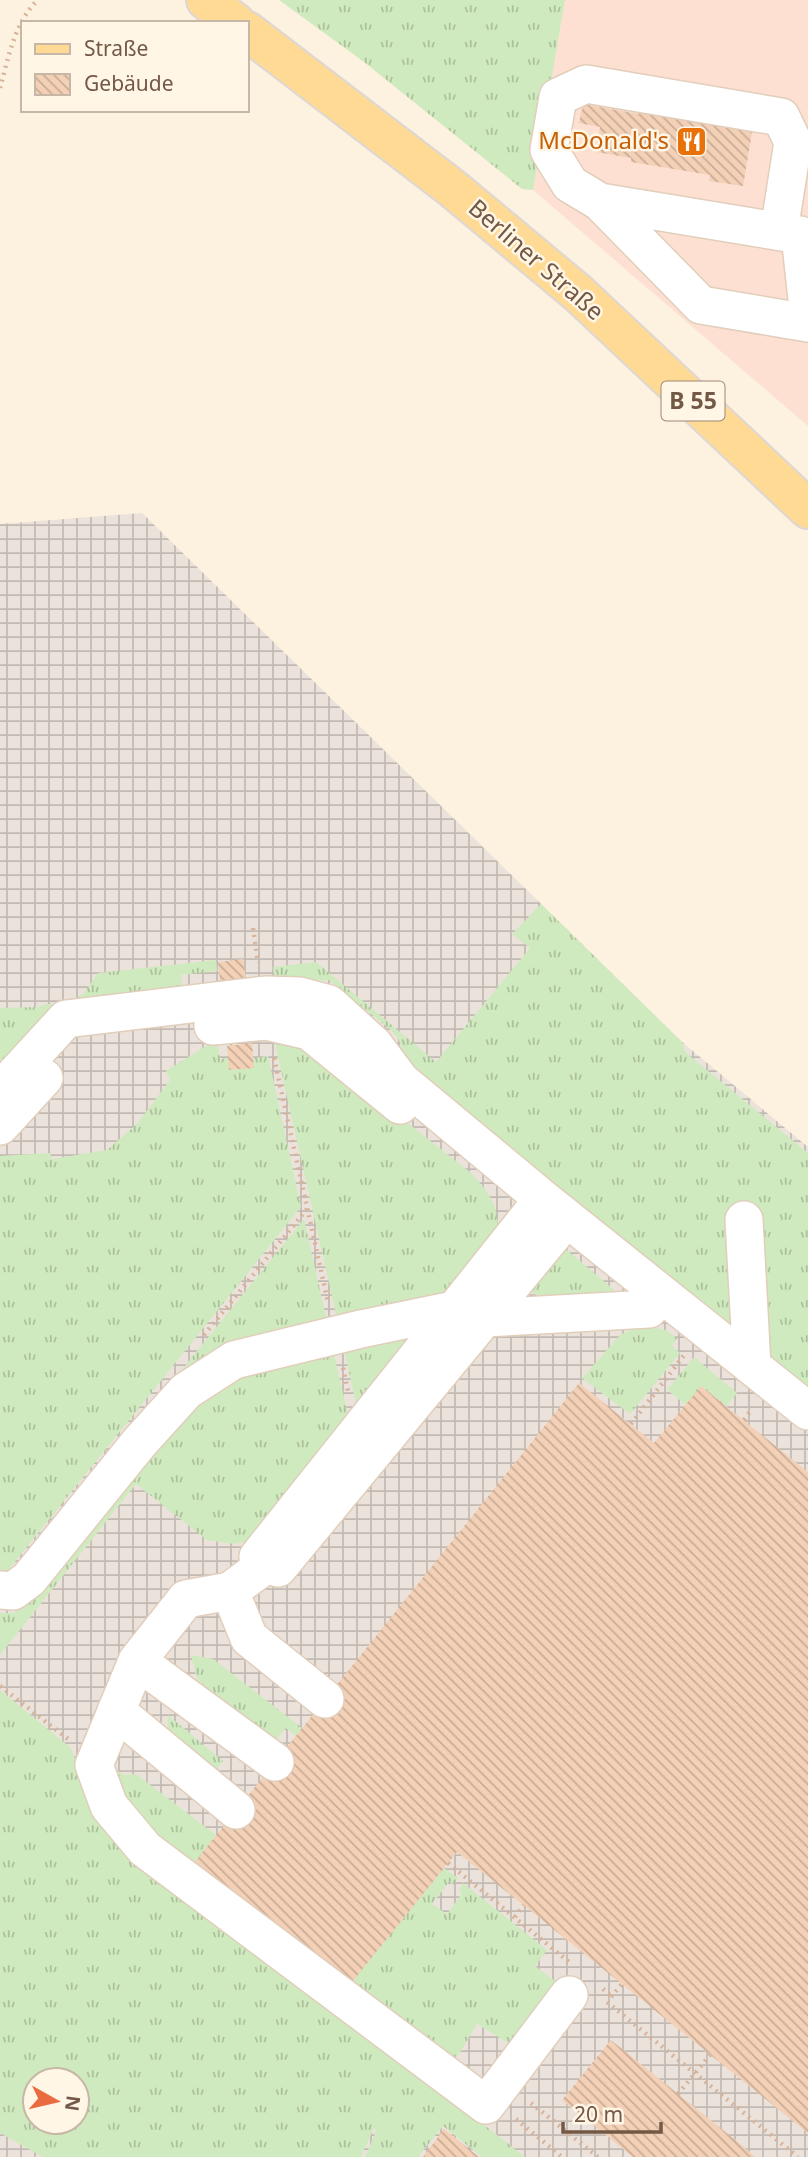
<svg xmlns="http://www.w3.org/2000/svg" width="808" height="2157" font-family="'Noto Sans',sans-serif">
<defs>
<pattern id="industrial-grid" width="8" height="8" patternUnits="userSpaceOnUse" patternTransform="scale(1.75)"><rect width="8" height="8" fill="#ebe3db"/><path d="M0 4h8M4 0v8" fill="none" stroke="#c3bbb3"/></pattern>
<pattern id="grass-tufts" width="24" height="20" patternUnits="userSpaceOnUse" patternTransform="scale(1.75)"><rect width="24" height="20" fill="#cfeabe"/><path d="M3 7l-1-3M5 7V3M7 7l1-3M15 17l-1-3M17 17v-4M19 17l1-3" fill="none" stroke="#adc09c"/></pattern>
<pattern id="building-back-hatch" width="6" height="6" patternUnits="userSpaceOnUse" patternTransform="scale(1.75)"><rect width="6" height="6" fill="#f3d0b6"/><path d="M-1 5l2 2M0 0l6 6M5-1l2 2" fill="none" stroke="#c9ac96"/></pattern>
</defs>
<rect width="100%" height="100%" fill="#fdf2df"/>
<path fill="#fee0d2" d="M 565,0 L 808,0 L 808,426 L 533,190 Z"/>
<path fill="url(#industrial-grid)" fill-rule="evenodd" d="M 142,513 L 682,1042 L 808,1147 L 808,2157 L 0,2157 L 0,524 ZM 35,2080 L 77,2080 L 77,2122 L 35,2122 Z"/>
<path fill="url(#grass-tufts)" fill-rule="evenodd" d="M 279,0 L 565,0 L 533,190 L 522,189 L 364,62 Z
M 541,904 L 682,1042 L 685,1052 L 808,1153 L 808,1397 L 423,1087 L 404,1056 L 399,1040 L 392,1031 L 329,980 L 275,984 L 273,967 L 316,962 L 436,1062 L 530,948 L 512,934 Z
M 216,960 L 217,971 L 181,975 L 183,993 L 80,1005 L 78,996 L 83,994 L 98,973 Z
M 46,1004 L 63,1004 L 0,1074 L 0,1008 L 38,1007 Z
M 273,1035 L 317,1051 L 471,1173 C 489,1192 501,1209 497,1236 L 453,1301 L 338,1323 Z
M 217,1039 L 220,1059 L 228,1058 L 230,1070 L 254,1068 L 254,1058 L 268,1056 L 301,1207 L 5,1574 L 0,1573 L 0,1156 L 50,1153 L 52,1159 L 107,1150 L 137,1124 L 170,1080 L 166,1071 Z
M 304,1219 L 328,1326 L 241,1346 L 17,1573 Z
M 560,1248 L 567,1250 L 613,1289 L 615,1294 L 539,1298 L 530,1290 Z
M 438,1320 L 359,1418 L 342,1340 Z
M 642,1325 L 666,1330 L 677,1338 L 672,1346 L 680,1353 L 630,1414 L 582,1378 L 620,1335 Z
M 331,1342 L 351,1427 L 249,1541 L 234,1544 L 207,1540 L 136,1484 L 0,1655 L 0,1613 L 13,1613 L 23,1606 L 156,1435 L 236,1370 Z
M 694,1357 L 737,1393 L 727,1406 L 701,1386 L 686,1405 L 667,1390 Z
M 191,1655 L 213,1659 L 302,1728 L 296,1736 L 286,1728 L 273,1743 L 197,1679 Z
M 0,1690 L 71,1748 L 77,1765 L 460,2106 L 525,2157 L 482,2157 L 443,2126 L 418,2157 L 365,2157 L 376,2131 L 374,2128 L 361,2157 L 43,2157 L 0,2133 ZM 35,2080 L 77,2080 L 77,2122 L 35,2122 Z
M 168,1715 L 223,1761 L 213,1774 L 167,1738 Z
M 105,1762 L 124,1775 L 136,1774 L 216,1835 L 194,1863 L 149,1838 Z
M 444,1868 L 458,1878 L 453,1885 L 449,1882 L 432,1904 L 447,1914 L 462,1893 L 459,1890 L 463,1883 L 547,1950 L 535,1966 L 559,1984 L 510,2044 L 477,2024 L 457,2057 L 421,2039 L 348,1987 Z"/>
<path fill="url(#building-back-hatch)" d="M 583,104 L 639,114 L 640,106 L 754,121 L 743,186 L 709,181 L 710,175 L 631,162 L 631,158 L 596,152 L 600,127 L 579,123 Z
M 243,959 L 246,978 L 220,981 L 218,962 Z
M 252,1043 L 254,1068 L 229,1070 L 227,1046 Z
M 579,1383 L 654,1443 L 701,1386 L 808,1472 L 808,2133 L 457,1852 L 348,1987 L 194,1863 Z
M 611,2040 L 744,2147 L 755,2157 L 633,2157 L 562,2100 Z
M 444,2129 L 479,2157 L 423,2157 Z"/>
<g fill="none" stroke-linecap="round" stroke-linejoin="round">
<defs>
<path id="minor" d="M 600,202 L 701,305 L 808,323
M 779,231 L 793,142 L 781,117 L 586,84 L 558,97 L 549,150 L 570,184 L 600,202 L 800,235 L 808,308
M 213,1026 L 266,1021 L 309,1031 L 400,1105
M 0,1091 L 66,1019 L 265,995 L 299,996 L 329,1004 L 374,1045 L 401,1081 L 543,1199 L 808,1411
M 0,1126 L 44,1078
M 543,1199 L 258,1557 L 278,1568 L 567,1218
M 744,1220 L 752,1366
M 268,1563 L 230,1591 L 186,1599 L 137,1661 L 94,1765 L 109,1806 L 145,1849 L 486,2105 L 569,1995
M 0,1590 L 13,1591 L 29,1579 L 139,1443 L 186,1391 L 234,1360 L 361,1329 L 453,1310 L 485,1318 L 649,1309
M 230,1591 L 249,1638 L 325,1699
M 137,1661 L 275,1762
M 116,1711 L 236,1810"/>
<path id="major" d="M 206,0 L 236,23
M 247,31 L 452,188 L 578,293 L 808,509"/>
</defs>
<use href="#minor" stroke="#e1cebb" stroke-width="40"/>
<use href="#major" stroke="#ded7d3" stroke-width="42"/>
<path stroke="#d7b39a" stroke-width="4.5" stroke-dasharray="2 5" stroke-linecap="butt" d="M 0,88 C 8,59 15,21 38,0
M 253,928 L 258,963
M 274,1058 L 328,1302
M 204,1335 L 307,1209
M 343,1368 L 348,1391
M 744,1420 L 751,1410
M 631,1424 L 685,1354
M 0,1686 L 68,1739
M 448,1863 L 569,1962
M 515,1917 L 524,1905
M 603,1989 L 611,1996
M 611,1997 L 622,1984
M 607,2002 L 798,2157
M 678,2094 L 710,2055
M 531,2103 L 598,2157
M 516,2119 L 562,2157"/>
<use href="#minor" stroke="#fff" stroke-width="37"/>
<use href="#major" stroke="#feda95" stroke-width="38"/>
</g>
<defs>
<symbol id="restaurant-square" viewBox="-11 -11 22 22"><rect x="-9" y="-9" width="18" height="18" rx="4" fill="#e8710a" stroke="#fff6e6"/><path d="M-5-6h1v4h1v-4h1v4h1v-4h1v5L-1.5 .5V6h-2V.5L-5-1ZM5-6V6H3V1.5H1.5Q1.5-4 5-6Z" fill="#fff"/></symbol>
</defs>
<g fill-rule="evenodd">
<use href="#restaurant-square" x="674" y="124" width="35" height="35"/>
</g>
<g text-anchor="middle" stroke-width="5" stroke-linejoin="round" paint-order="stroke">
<rect fill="#fff6e6" stroke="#9e8776" stroke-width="2" x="661.5" y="381.5" width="63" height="39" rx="5"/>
<g font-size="23" font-weight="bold" fill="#745846">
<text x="693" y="409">B 55</text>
</g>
<g font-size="24" fill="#c56008" stroke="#fff6e6" text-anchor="end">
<text x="669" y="149">McDonald's</text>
</g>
<g font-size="24" fill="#745846" stroke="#fff6e6">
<text transform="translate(536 260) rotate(41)" y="8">Berliner Straße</text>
</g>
</g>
<rect x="21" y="21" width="228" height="91" fill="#fff6e6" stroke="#c7b7a6" stroke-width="2"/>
<rect x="35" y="44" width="35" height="10" fill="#feda95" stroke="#c7b7a6" stroke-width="2"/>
<text x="84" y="56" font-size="21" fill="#745846">Straße</text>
<rect x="35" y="74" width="35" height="21" fill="url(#building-back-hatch)" stroke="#c7b7a6" stroke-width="2"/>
<text x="84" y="91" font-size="21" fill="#745846">Gebäude</text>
<g transform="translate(56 2101) rotate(98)"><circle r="33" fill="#fff6e6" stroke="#c7b7a6" stroke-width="2"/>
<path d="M0-5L12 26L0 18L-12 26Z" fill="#eb6b40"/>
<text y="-10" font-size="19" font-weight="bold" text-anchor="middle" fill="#745846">N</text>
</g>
<path d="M563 2122v10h98v-10" fill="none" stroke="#745846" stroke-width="3.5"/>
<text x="574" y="2122" font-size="21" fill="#745846" stroke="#fff6e6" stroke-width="5" paint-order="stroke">20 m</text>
</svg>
